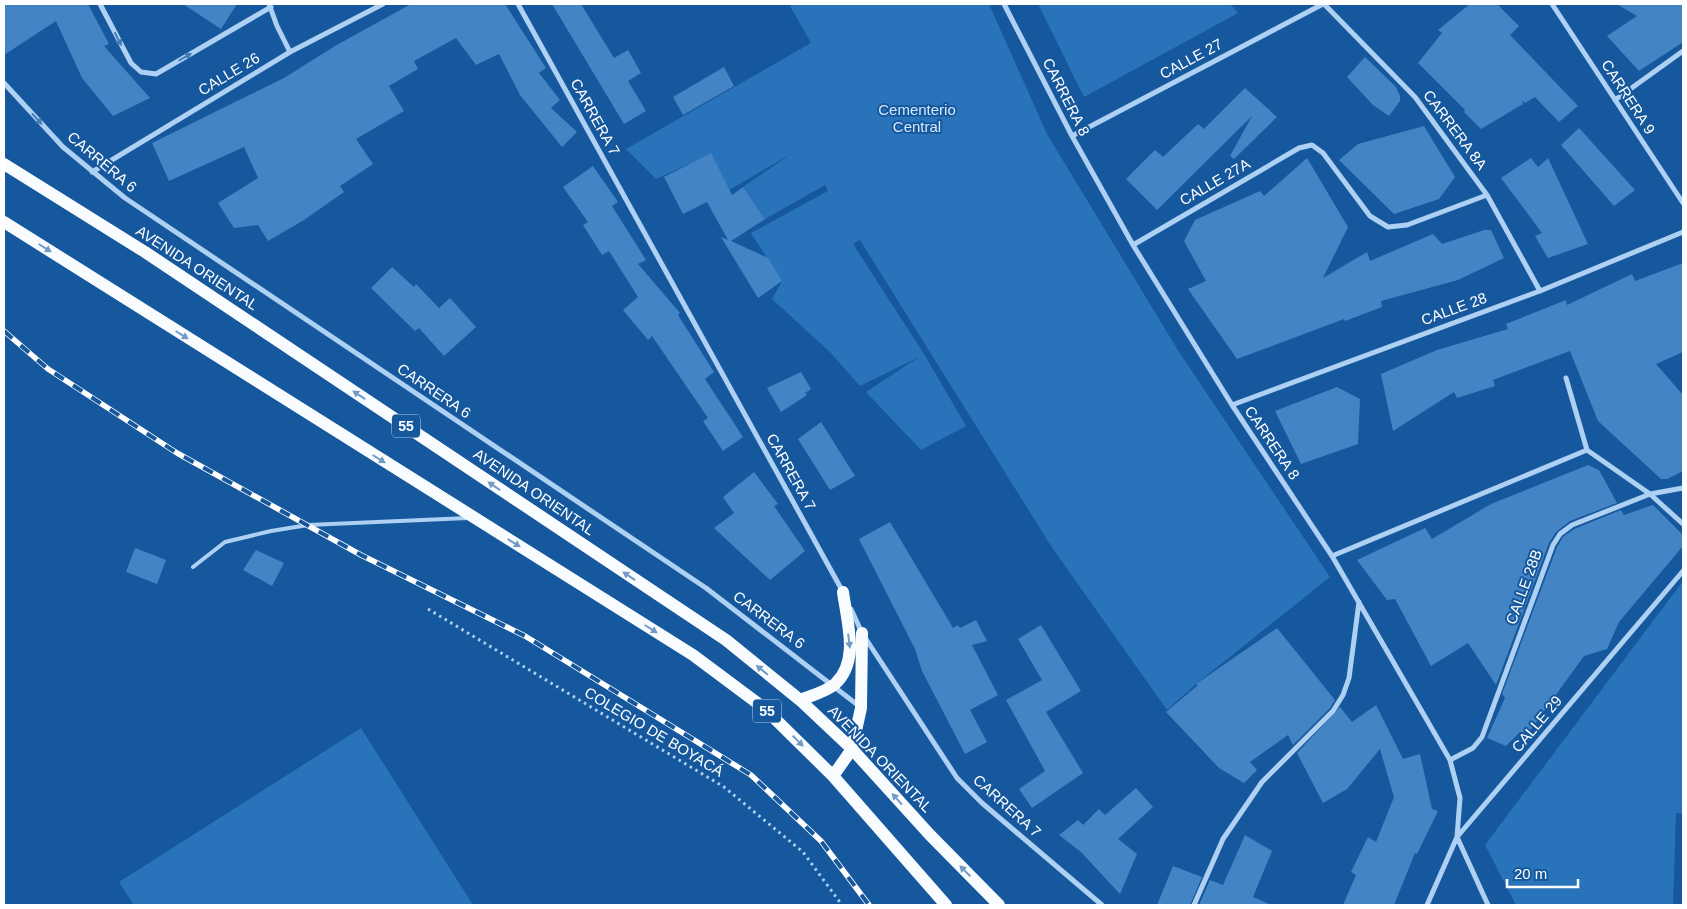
<svg xmlns="http://www.w3.org/2000/svg" width="1687" height="909" font-family="Arial,sans-serif">
<rect width="100%" height="100%" fill="#16589d"/>
<path fill="#2973bb" d="M 789,4 L 989,4 L 1047,134 L 1179,352 L 1330,577 L 1196,684 L 1167,710 L 1051,546 L 860,240 L 853,244 L 924,354 L 966,426 L 921,450 L 866,392 L 919,357 L 860,386 L 831,353 L 772,299 L 782,281 L 751,233 L 828,191 L 825,185 L 765,219 L 743,187 L 791,154 L 729,190 L 711,154 L 656,179 L 626,149 L 811,43 Z
M 1038,4 L 1230,4 L 1238,13 L 1084,97 Z
M 1683,581 L 1683,814 L 1676,813 L 1673,905 L 1516,905 L 1485,845 Z
M 361,728 L 473,905 L 134,905 L 119,882 Z"/>
<path fill="#4384c5" d="M 4,4 L 88,4 L 109,44 L 104,46 L 150,98 L 113,116 L 82,78 L 56,21 L 4,55 Z
M 183,4 L 237,4 L 221,29 Z
M 411,4 L 505,4 L 546,68 L 539,73 L 560,100 L 551,108 L 577,132 L 562,147 L 520,95 L 499,54 L 476,65 L 456,38 L 414,61 L 418,69 L 389,86 L 404,111 L 356,139 L 373,164 L 340,186 L 344,192 L 304,220 L 268,241 L 258,225 L 234,228 L 218,203 L 258,178 L 244,147 L 169,181 L 152,143 L 284,78 L 335,46 Z
M 552,4 L 581,4 L 614,58 L 628,50 L 641,73 L 628,81 L 646,111 L 624,124 Z
M 1470,4 L 1497,4 L 1519,26 L 1510,35 L 1578,106 L 1559,122 L 1535,97 L 1525,103 L 1522,100 L 1523,104 L 1481,129 L 1464,112 L 1465,110 L 1418,63 L 1442,33 L 1438,30 Z
M 1617,4 L 1683,4 L 1683,42 L 1639,71 L 1607,36 L 1637,16 Z
M 1365,57 L 1396,87 L 1400,96 L 1400,101 L 1389,116 L 1373,105 L 1347,77 Z
M 724,67 L 734,86 L 683,115 L 673,97 Z
M 1245,88 L 1277,117 L 1234,159 L 1230,156 L 1252,116 L 1157,210 L 1126,179 L 1155,150 L 1163,157 L 1198,124 L 1204,129 Z
M 1424,126 L 1455,177 L 1439,199 L 1394,214 L 1339,160 L 1358,144 Z
M 1579,128 L 1635,190 L 1614,206 L 1561,145 Z
M 711,153 L 732,195 L 743,187 L 765,219 L 731,241 L 768,258 L 782,281 L 758,298 L 721,237 L 728,240 L 707,202 L 683,214 L 664,177 Z
M 1307,158 L 1348,227 L 1323,278 L 1367,252 L 1370,261 L 1433,234 L 1442,244 L 1484,230 L 1491,230 L 1504,258 L 1458,280 L 1381,301 L 1382,307 L 1345,321 L 1344,319 L 1237,359 L 1188,289 L 1206,281 L 1184,241 L 1195,220 L 1260,191 L 1264,196 Z
M 1531,158 L 1538,167 L 1548,158 L 1588,244 L 1548,258 L 1535,236 L 1542,233 L 1501,178 Z
M 593,166 L 618,202 L 612,206 L 646,260 L 638,264 L 680,313 L 678,315 L 714,372 L 705,379 L 743,437 L 723,451 L 703,421 L 708,418 L 652,336 L 648,340 L 623,310 L 638,297 L 609,251 L 602,255 L 583,225 L 588,222 L 563,187 Z
M 1683,263 L 1683,352 L 1656,364 L 1683,395 L 1683,471 L 1667,479 L 1661,479 L 1598,421 L 1570,351 L 1493,380 L 1495,386 L 1457,398 L 1454,392 L 1393,431 L 1381,374 L 1437,350 L 1508,329 L 1506,324 L 1566,300 L 1567,305 L 1632,274 L 1635,281 Z
M 392,267 L 414,287 L 416,284 L 439,308 L 450,298 L 476,327 L 444,356 L 419,328 L 415,331 L 371,288 Z
M 801,372 L 811,389 L 805,393 L 807,395 L 781,412 L 767,388 Z
M 1337,387 L 1360,399 L 1358,444 L 1301,464 L 1275,411 Z
M 821,422 L 855,476 L 830,490 L 798,439 Z
M 1588,465 L 1599,470 L 1617,503 L 1570,521 L 1556,532 L 1549,543 L 1496,685 L 1468,643 L 1431,666 L 1395,599 L 1387,600 L 1357,560 L 1425,528 L 1432,539 L 1491,504 Z
M 754,472 L 778,504 L 774,506 L 805,551 L 770,580 L 714,528 L 734,513 L 723,497 Z
M 1653,505 L 1683,535 L 1683,546 L 1619,622 L 1607,649 L 1584,656 L 1529,732 L 1520,732 L 1506,746 L 1487,738 L 1505,698 L 1502,694 L 1557,547 L 1563,537 L 1574,529 L 1621,510 L 1624,515 Z
M 890,522 L 953,628 L 958,625 L 960,628 L 976,620 L 987,641 L 972,645 L 998,695 L 970,710 L 987,742 L 965,754 L 922,671 L 915,649 L 859,539 Z
M 135,548 L 166,560 L 157,584 L 126,572 Z
M 256,550 L 284,563 L 272,586 L 243,570 Z
M 1041,625 L 1081,691 L 1046,712 L 1083,773 L 1032,808 L 1019,789 L 1045,771 L 1006,700 L 1042,680 L 1018,639 Z
M 1277,628 L 1335,700 L 1330,708 L 1293,745 L 1288,735 L 1250,762 L 1257,770 L 1244,783 L 1219,768 L 1166,712 L 1198,685 L 1196,684 Z
M 1376,705 L 1403,759 L 1420,754 L 1432,809 L 1438,811 L 1417,854 L 1415,853 L 1394,905 L 1343,905 L 1356,875 L 1351,872 L 1368,837 L 1376,842 L 1394,797 L 1380,749 L 1347,789 L 1323,803 L 1297,753 L 1340,707 L 1352,722 Z
M 1136,788 L 1153,807 L 1118,839 L 1137,854 L 1120,894 L 1081,852 L 1059,835 L 1078,820 L 1083,825 L 1099,809 L 1105,815 Z
M 1245,835 L 1272,851 L 1253,897 L 1271,905 L 1199,905 L 1210,880 L 1223,885 Z
M 1173,866 L 1202,877 L 1190,905 L 1157,905 Z"/>
<g fill="none" stroke-linecap="round" stroke-linejoin="round">
<path stroke="#add0f3" stroke-width="3" stroke-dasharray="2.5 4" stroke-linecap="butt" d="M 428,609 L 724,787 L 803,852 L 842,905"/>
<path stroke="#add0f3" stroke-width="4" d="M 193,567 L 225,542 L 271,531 L 308,525 L 468,518"/>
<path stroke="#add0f3" stroke-width="5" d="M 100,4 L 131,63 L 141,72 L 156,74 L 271,7
M 269,4 L 277,26 L 290,52
M 518,4 L 843,592
M 1004,4 L 1072,136 L 1133,245 L 1232,405 L 1332,556 L 1450,760 L 1460,798 L 1457,837 L 1488,905
M 1324,4 L 1415,97 L 1487,195 L 1540,291
M 1552,4 L 1683,203
M 4,83 L 63,147 L 125,198 L 706,588 L 859,706
M 1615,100 L 1683,51
M 1072,136 L 1323,4
M 92,172 L 290,52 L 383,4
M 1133,245 L 1299,148 L 1312,145 L 1323,153 L 1370,216 L 1388,227 L 1407,225 L 1487,195
M 1566,378 L 1587,450 L 1650,494 L 1683,524
M 1232,405 L 1540,291 L 1683,232
M 1332,556 L 1587,450
M 851,609 L 862,633 L 957,778 L 982,803 L 1102,905
M 1450,760 L 1473,748 L 1482,737 L 1553,545 L 1560,534 L 1572,525 L 1650,494 L 1683,488
M 1194,905 L 1223,839 L 1262,782 L 1333,711 L 1343,695 L 1349,678 L 1359,602
M 1427,905 L 1457,837 L 1683,571"/>
<path stroke="#f9fcff" stroke-width="12" d="M 4,164 L 145,252 L 726,640 L 800,700 L 852,749 L 930,835 L 999,905
M 4,222 L 693,655 L 764,708 L 833,776 L 946,905
M 800,700 C 810,696 826,692 835,684 C 860,661 847,622 843,592
M 833,776 L 852,749 L 861,708 L 862,633"/>
<defs>
<path id="rail" d="M 4,331 L 48,369 L 177,453 L 361,555 L 525,636 L 751,775 L 821,841 L 869,905"/>
</defs>
<use href="#rail" stroke="#fff" stroke-width="5.5"/>
<use href="#rail" stroke="#16589d" stroke-width="4" stroke-dasharray="11" stroke-linecap="butt"/>
</g>
<defs><path id="oneway-solid" d="M-6-.8H1V-3.2L6.5 0L1 3.2V.8H-6Z" transform="scale(1.25)"/></defs>
<g fill="#437cb7">
<use href="#oneway-solid" transform="translate(118 39) rotate(63)"/>
<use href="#oneway-solid" transform="translate(185 57) rotate(-30)"/>
<use href="#oneway-solid" transform="translate(37 119) rotate(48)"/>
</g>
<g fill="#719ac4">
<use href="#oneway-solid" transform="translate(45 248) rotate(32)"/>
<use href="#oneway-solid" transform="translate(182 335) rotate(32)"/>
<use href="#oneway-solid" transform="translate(359 395) rotate(-146)"/>
<use href="#oneway-solid" transform="translate(379 459) rotate(32)"/>
<use href="#oneway-solid" transform="translate(494 486) rotate(-146)"/>
<use href="#oneway-solid" transform="translate(514 543) rotate(32)"/>
<use href="#oneway-solid" transform="translate(629 576) rotate(-146)"/>
<use href="#oneway-solid" transform="translate(651 629) rotate(32)"/>
<use href="#oneway-solid" transform="translate(849 641) rotate(83)"/>
<use href="#oneway-solid" transform="translate(762 670) rotate(-141)"/>
<use href="#oneway-solid" transform="translate(798 741) rotate(45)"/>
<use href="#oneway-solid" transform="translate(897 799) rotate(-132)"/>
<use href="#oneway-solid" transform="translate(965 871) rotate(-135)"/>
</g>
<g text-anchor="middle" stroke-width="4" stroke-linejoin="round" paint-order="stroke">
<g fill="#16589d" stroke="#b9cde2" stroke-width="1">
<rect x="392" y="414.5" width="28" height="23" rx="4"/>
<rect x="753" y="699.5" width="28" height="23" rx="4"/>
</g>
<g font-size="14" font-weight="bold" fill="#fff">
<text x="406" y="431">55</text>
<text x="767" y="716">55</text>
</g>
<g font-size="15" fill="#fff" stroke="#16589d">
<text transform="translate(1191 59) rotate(-28)" y="5">CALLE 27</text>
<text transform="translate(229 74) rotate(-31)" y="5">CALLE 26</text>
<text transform="translate(1066 97) rotate(63)" y="5">CARRERA 8</text>
<text transform="translate(1628 97) rotate(57)" y="5">CARRERA 9</text>
<text transform="translate(595 117) rotate(61)" y="5">CARRERA 7</text>
<text transform="translate(1455 130) rotate(53)" y="5">CARRERA 8A</text>
<text transform="translate(102 162) rotate(40)" y="5">CARRERA 6</text>
<text transform="translate(1215 182) rotate(-30)" y="5">CALLE 27A</text>
<text transform="translate(197 268) rotate(33)" y="5">AVENIDA ORIENTAL</text>
<text transform="translate(1454 309) rotate(-20)" y="5">CALLE 28</text>
<text transform="translate(434 391) rotate(34)" y="5">CARRERA 6</text>
<text transform="translate(1272 443) rotate(56)" y="5">CARRERA 8</text>
<text transform="translate(791 472) rotate(61)" y="5">CARRERA 7</text>
<text transform="translate(534 492) rotate(34)" y="5">AVENIDA ORIENTAL</text>
<text transform="translate(1524 587) rotate(-70)" y="5">CALLE 28B</text>
<text transform="translate(769 620) rotate(37)" y="5">CARRERA 6</text>
<text transform="translate(1537 724) rotate(-50)" y="5">CALLE 29</text>
<text transform="translate(654 732) rotate(31)" y="5">COLEGIO DE BOYACÁ</text>
<text transform="translate(880 759) rotate(46)" y="5">AVENIDA ORIENTAL</text>
<text transform="translate(1007 806) rotate(42)" y="5">CARRERA 7</text>
</g>
<g font-size="15" fill="#d5e9fd" stroke="#16589d">
<text x="917" y="115">Cementerio<tspan x="917" dy="17">Central</tspan></text>
</g>
</g>
<rect width="1687" height="909" fill="none" stroke="#ffffff" stroke-width="10"/>
<path d="M1507 879v8h71v-8" fill="none" stroke="#ffffff" stroke-width="2.5"/>
<text x="1514" y="879" font-size="15" fill="#ffffff" stroke="#16589d" stroke-width="4" paint-order="stroke">20 m</text>
</svg>
